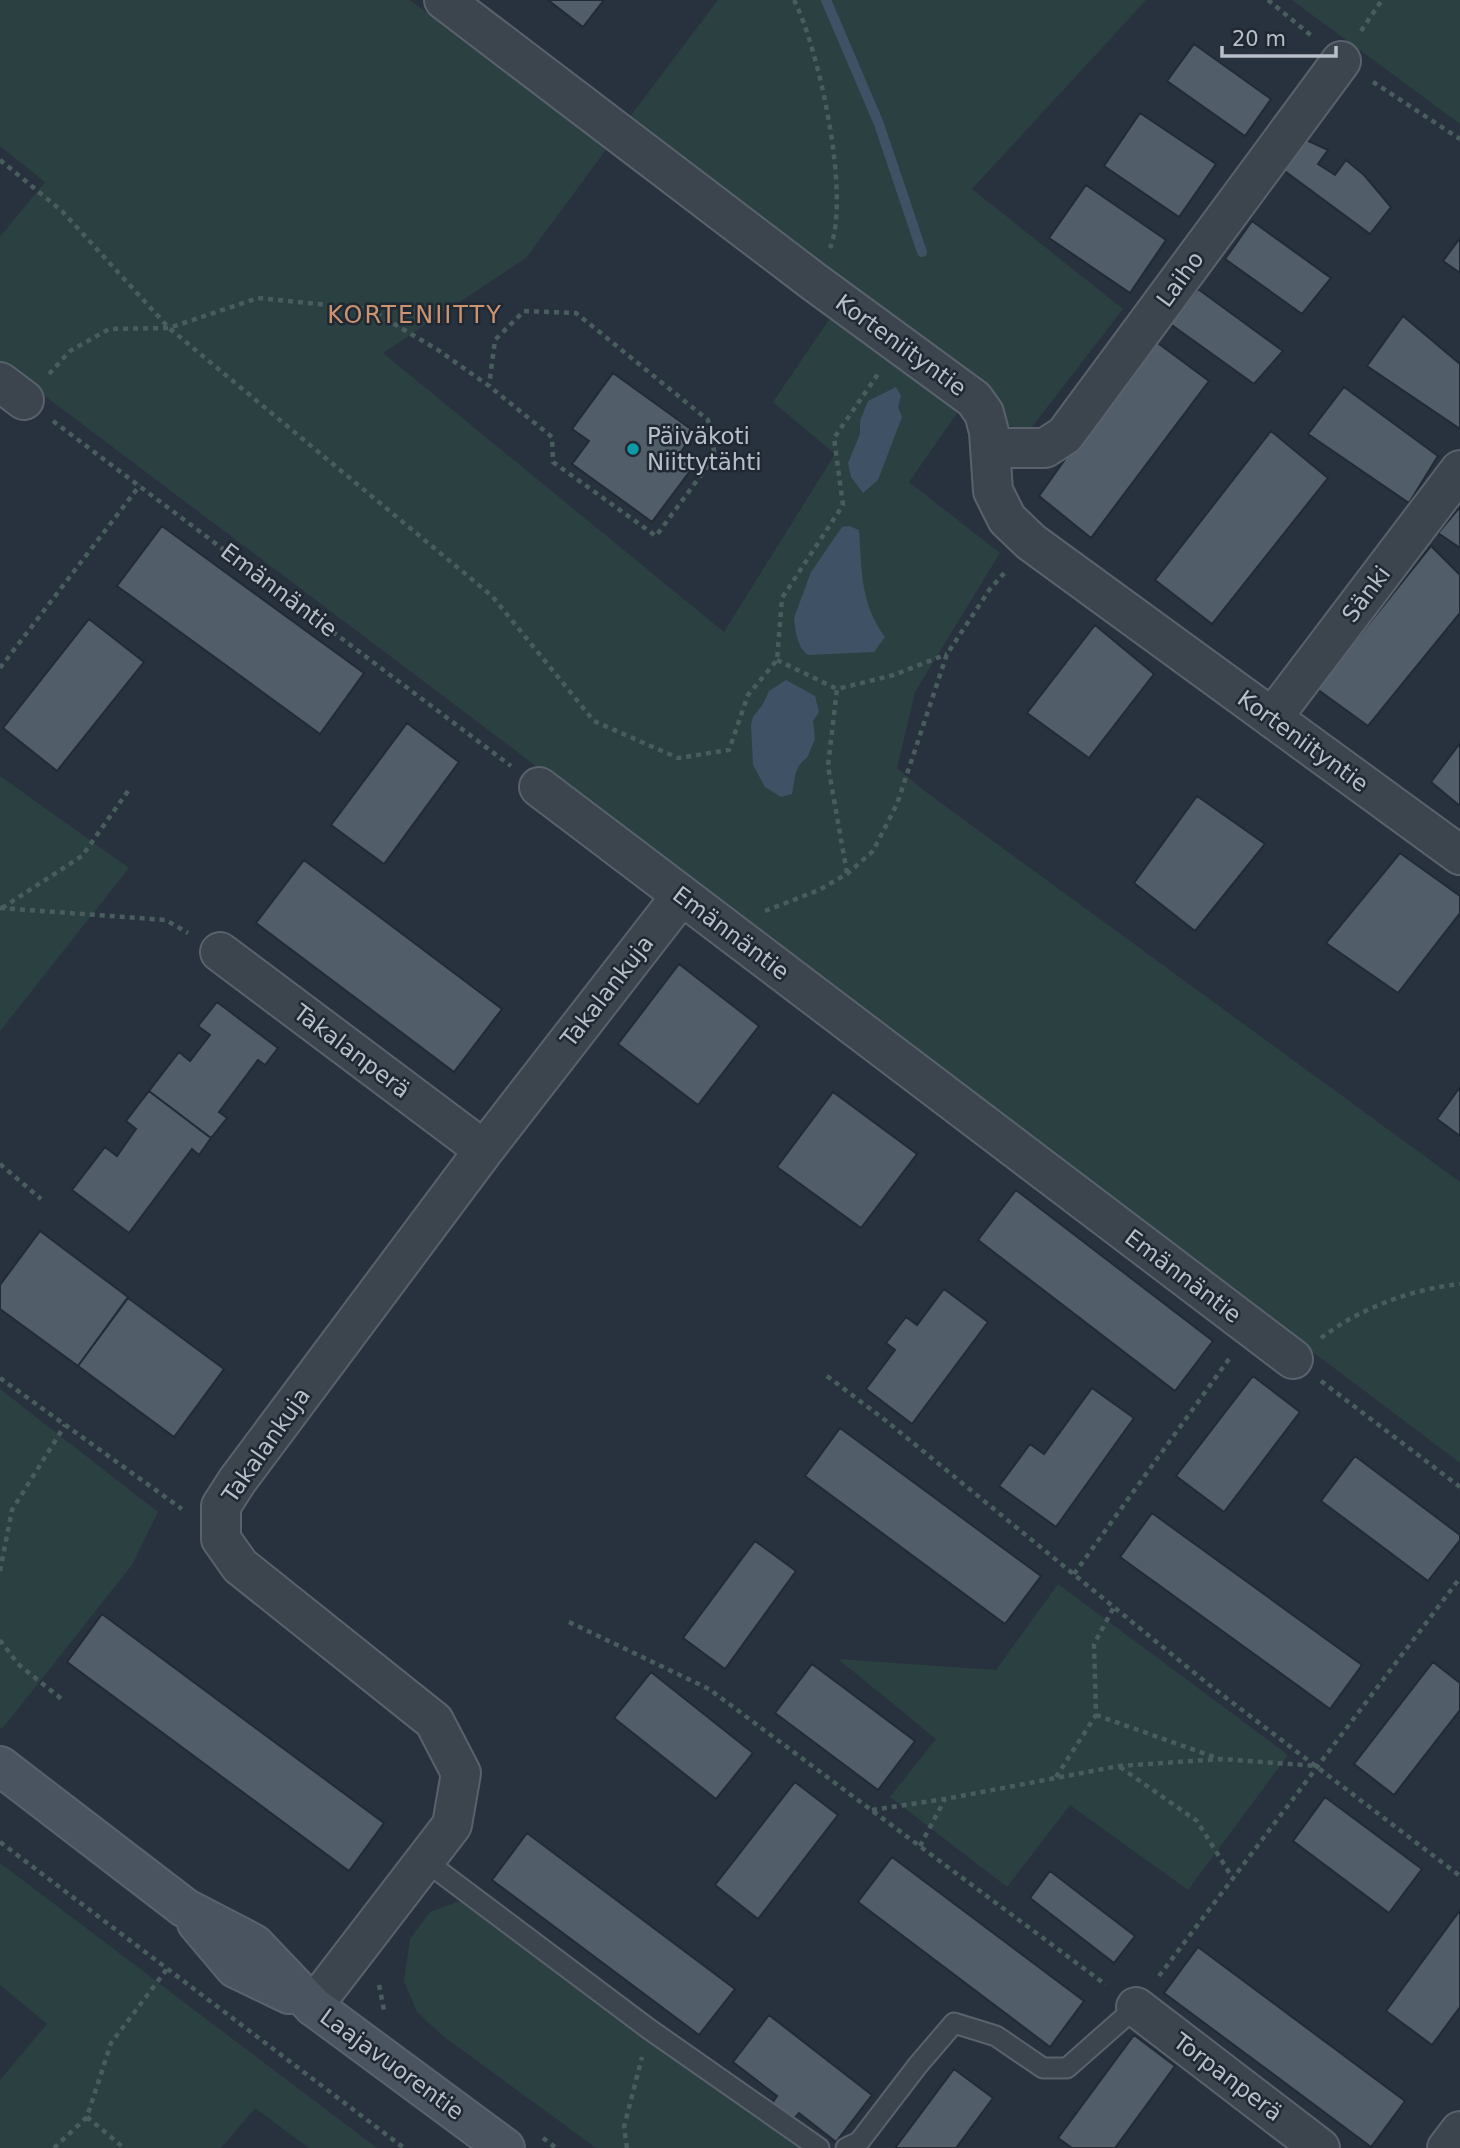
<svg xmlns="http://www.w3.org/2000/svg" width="1460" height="2148" font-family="'DejaVu Sans',sans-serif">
<rect width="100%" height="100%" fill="#28323e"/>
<path fill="#2b4040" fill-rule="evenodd" d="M 0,0 L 410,0 L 607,147 L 718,0 L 1146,0 L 972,189 L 1123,309 L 1028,432 L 960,409 L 909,482 L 1000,553 L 915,692 L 897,768 L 926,792 L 1460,1182 L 1460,1463 L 0,362 L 0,237 L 45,182 L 0,146 ZM 608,147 L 833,314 L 773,402 L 835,454 L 724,632 L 383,353 L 526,258 Z
M 1292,0 L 1460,0 L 1460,124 Z
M 0,776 L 129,868 L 0,1031 Z
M 0,1389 L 158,1512 L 132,1565 L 2,1729 L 0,1728 Z
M 1058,1584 L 1288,1755 L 1188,1890 L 1070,1805 L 1007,1887 L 890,1797 L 936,1739 L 838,1659 L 996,1670 Z
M 0,1863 L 377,2148 L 309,2148 L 255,2108 L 221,2148 L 0,2148 L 0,2080 L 47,2024 L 0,1985 Z
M 465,1899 L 819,2148 L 596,2148 L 443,2036 L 417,2012 L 404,1981 L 410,1939 L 430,1912 Z"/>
<path fill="#3f5165" d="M 896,387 L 901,396 L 898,407 L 902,417 L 878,480 L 863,493 L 851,477 L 848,463 L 860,434 L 860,421 L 868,401 Z
M 849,526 L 859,530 C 862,570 860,603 885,637 L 874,652 L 808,655 L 801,648 L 796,634 L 794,618 L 811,572 L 842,527 Z
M 786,680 L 815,696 L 819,712 L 813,721 L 815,739 L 807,758 C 794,766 795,780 792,794 L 781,797 L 765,787 L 753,765 L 751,725 L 753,717 L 763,704 L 769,691 Z"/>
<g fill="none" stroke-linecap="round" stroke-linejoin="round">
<path stroke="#3f5165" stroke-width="10" d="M 826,0 L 879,124 L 922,252"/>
</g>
<path fill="#515d69" stroke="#222b35" stroke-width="2" d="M 548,0 L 604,0 L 583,27 Z
M 1194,44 L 1271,99 L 1245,136 L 1167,81 Z
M 1140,113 L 1216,164 L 1179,217 L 1104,166 Z
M 1302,138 L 1328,150 L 1318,164 L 1335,175 L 1346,160 L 1364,175 L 1391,207 L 1370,234 L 1282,169 Z
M 1086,185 L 1166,240 L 1130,293 L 1049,238 Z
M 1252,221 L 1331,278 L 1302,314 L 1225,259 Z
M 1460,238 L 1460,273 L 1443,261 Z
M 1198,289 L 1283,351 L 1254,384 L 1169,323 Z
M 1403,316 L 1460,364 L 1460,429 L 1367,366 Z
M 1151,338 L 1209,381 L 1091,538 L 1039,496 Z
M 613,373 L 695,432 L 678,456 L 693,467 L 652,522 L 572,464 L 589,441 L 572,429 Z
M 1344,387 L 1438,456 L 1409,503 L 1308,434 Z
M 1271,431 L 1328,478 L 1212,624 L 1155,580 Z
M 1460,507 L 1460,548 L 1438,533 Z
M 162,526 L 364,673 L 320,734 L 117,586 Z
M 1431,546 L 1460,575 L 1460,613 L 1368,726 L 1317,689 Z
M 89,619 L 144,662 L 57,771 L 3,728 Z
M 1095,625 L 1154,674 L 1089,758 L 1027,713 Z
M 407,723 L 459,762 L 384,864 L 331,825 Z
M 1460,743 L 1460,806 L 1431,782 Z
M 1197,796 L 1265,844 L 1195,931 L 1134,883 Z
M 1400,853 L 1460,896 L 1460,913 L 1398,993 L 1326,943 Z
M 304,860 L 502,1009 L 454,1072 L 256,923 Z
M 679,964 L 759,1026 L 698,1105 L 618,1044 Z
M 217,1002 L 278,1048 L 265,1065 L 258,1060 L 219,1112 L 227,1118 L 211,1138 L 149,1091 L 179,1052 L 190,1061 L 210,1035 L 198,1026 Z
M 1460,1087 L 1460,1136 L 1437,1119 Z
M 149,1091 L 211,1138 L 199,1155 L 192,1149 L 129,1233 L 72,1190 L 105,1147 L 117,1156 L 136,1129 L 126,1121 Z
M 833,1092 L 917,1154 L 861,1228 L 777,1167 Z
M 1016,1190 L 1213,1341 L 1175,1391 L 978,1240 Z
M 40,1231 L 128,1297 L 78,1366 L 0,1309 L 0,1285 Z
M 944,1289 L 988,1322 L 912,1424 L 866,1389 L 895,1350 L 886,1343 L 906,1317 L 917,1325 Z
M 128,1298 L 224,1369 L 174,1437 L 78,1366 Z
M 1253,1376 L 1300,1412 L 1224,1512 L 1176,1476 Z
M 1092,1388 L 1134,1418 L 1056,1527 L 999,1486 L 1030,1444 L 1044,1454 Z
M 840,1428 L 1041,1576 L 1005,1624 L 805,1476 Z
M 1355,1456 L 1460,1535 L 1460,1540 L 1428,1581 L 1321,1501 Z
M 1152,1513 L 1362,1665 L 1330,1709 L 1120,1557 Z
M 755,1541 L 796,1571 L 725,1669 L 683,1638 Z
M 102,1614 L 384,1823 L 349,1871 L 67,1662 Z
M 1433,1662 L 1460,1683 L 1460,1710 L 1394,1795 L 1354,1764 Z
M 812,1664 L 915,1741 L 878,1790 L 775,1713 Z
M 651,1672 L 753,1753 L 716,1799 L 614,1718 Z
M 795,1782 L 838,1815 L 758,1919 L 715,1885 Z
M 1325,1797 L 1422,1869 L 1389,1913 L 1293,1841 Z
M 527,1833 L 735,1989 L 699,2035 L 492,1880 Z
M 892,1857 L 1084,2001 L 1050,2047 L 858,1902 Z
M 1050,1871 L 1135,1936 L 1114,1963 L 1030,1898 Z
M 1460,1910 L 1460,2007 L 1432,2045 L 1386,2011 Z
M 1198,1947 L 1405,2101 L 1371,2147 L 1164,1993 Z
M 769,2015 L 872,2095 L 836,2142 L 799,2113 L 792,2121 L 771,2105 L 777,2096 L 733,2062 Z
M 1134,2035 L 1175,2066 L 1115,2148 L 1072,2148 L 1058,2138 Z
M 954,2069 L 993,2098 L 956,2148 L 895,2148 Z"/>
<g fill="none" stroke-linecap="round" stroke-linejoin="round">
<defs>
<path id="service" d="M 424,1860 L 649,2029 L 819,2148
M 846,2148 L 859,2142 L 918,2065 L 954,2023 L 996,2036 L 1043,2068 L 1067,2068 L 1136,2007"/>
<path id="minor" d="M 444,0 L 813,281 L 974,399 L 984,413 L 989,432 L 993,491 L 1007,519 L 1031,542 L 1460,855
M 0,382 L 24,400
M 991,448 L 1045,448 L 1065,435 L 1341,61
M 1272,718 L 1460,470
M 539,787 L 1293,1359
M 220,952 L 484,1150
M 313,2006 L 452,1825 L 461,1773 L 434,1721 L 240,1566 L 221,1539 L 221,1506 L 237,1481 L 484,1150 L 681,896
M 1136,2007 L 1320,2148
M 1447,2148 L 1460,2131"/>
<path id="secondary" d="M 0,1766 L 185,1908 L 254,1944 L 313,2006 L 505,2148
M 197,1923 L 235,1968 L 289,1994"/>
</defs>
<use href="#service" stroke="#59626c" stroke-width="23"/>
<use href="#minor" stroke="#59626c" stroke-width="42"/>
<use href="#secondary" stroke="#59626c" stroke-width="42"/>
<path stroke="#4a5d5e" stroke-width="4.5" stroke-dasharray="5 5" stroke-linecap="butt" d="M 794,0 C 819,49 851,197 830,248
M 1268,0 L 1313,37
M 1361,31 L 1382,0
M 1373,82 L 1460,139
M 0,160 L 62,211 L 169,328 L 492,596 L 594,721 L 678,758 L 729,750 L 748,695 L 777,660 L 782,598 L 843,505 L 834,438 L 878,374
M 49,374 L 70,351 L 109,329 L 169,328 L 258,298 L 369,309 L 438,350 L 489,386 L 552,437 L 553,462 L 656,536 L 715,456 L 708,420 L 576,313 L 524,311 L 495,340 L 489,386
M 53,421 L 511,766
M 777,660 L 837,689
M 0,668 L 140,485
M 847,873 L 828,766 L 837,689 L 894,675 L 947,654
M 0,908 L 166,920 L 188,933
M 2,908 L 82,856 L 128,791
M 765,911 L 819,890 L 847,874 L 873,851 L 897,804 L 947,654 L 990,589 L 1007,570
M 0,1164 L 41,1199
M 1321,1338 C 1360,1308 1412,1289 1460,1284
M 827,1376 L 885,1420 L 1208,1684 L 1460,1876
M 0,1378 L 182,1509
M 1321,1381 L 1460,1487
M 0,1571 L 12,1510 L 65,1425
M 1074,1574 L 1229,1359
M 569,1622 L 709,1689 L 1106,1985
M 0,1640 L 18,1664 L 64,1701
M 1096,1715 L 1217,1758
M 1120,1767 L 1197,1821 L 1232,1877
M 1056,1777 L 1096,1715 L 1094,1644 L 1114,1607
M 872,1810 L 945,1799 L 1119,1766 L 1221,1759 L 1317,1766
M 0,1842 L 404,2148
M 920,1846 L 945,1799
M 1159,1976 L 1460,1578
M 379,1985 L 384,2010
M 87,2117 L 124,2148
M 543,2138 L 556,2148
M 54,2148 L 87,2117 L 111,2043 L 167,1969
M 627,2148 L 624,2127 L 642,2057"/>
<use href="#service" stroke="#3c444e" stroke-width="19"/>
<use href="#minor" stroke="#3c444e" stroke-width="38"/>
<use href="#secondary" stroke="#4a5461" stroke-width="38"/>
</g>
<circle fill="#0f9aa8" stroke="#202933" stroke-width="2.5" cx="633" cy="449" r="7"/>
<g text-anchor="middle" stroke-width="5" stroke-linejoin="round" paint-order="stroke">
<g font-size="23" fill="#b8bfc9" stroke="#202933">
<text transform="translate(1180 279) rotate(-54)" y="8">Laiho</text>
<text transform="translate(901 345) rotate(36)" y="8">Korteniityntie</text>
<text transform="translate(279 590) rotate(37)" y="8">Emännäntie</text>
<text transform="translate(1366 594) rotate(-53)" y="8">Sänki</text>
<text transform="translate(1303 741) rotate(36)" y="8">Korteniityntie</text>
<text transform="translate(731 933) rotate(37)" y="8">Emännäntie</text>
<text transform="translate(607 991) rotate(-52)" y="8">Takalankuja</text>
<text transform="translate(352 1051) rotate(37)" y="8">Takalanperä</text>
<text transform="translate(1183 1276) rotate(37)" y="8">Emännäntie</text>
<text transform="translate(266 1445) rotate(-55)" y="8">Takalankuja</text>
<text transform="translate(392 2064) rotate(36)" y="8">Laajavuorentie</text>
<text transform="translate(1228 2077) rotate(37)" y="8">Torpanperä</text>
</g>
<g font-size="23" fill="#b8bfc9" stroke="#202933" text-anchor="start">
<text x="647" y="444">Päiväkoti<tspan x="647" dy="26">Niittytähti</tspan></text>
</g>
<g font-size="24" letter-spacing="2" fill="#cc9370" stroke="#202933">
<text x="415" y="323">KORTENIITTY</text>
</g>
</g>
<path d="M1222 46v10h114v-10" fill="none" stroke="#b8bfc9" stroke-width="3.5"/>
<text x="1232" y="46" font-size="21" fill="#b8bfc9" stroke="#202933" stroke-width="5" paint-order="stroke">20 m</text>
</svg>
